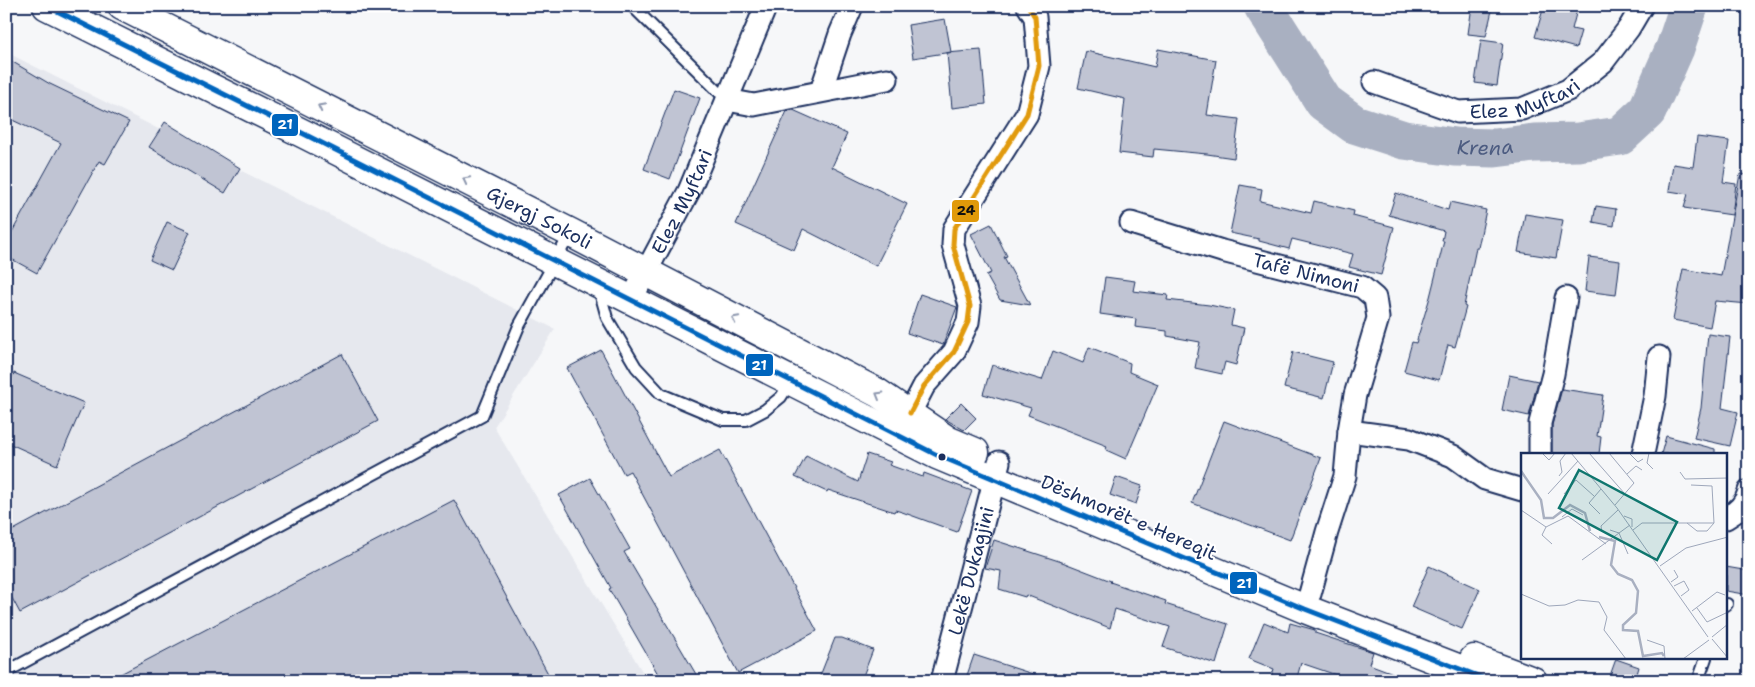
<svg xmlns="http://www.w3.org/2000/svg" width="1755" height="687" font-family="'Shantell Sans',sans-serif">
<rect width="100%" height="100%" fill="#f6f7f9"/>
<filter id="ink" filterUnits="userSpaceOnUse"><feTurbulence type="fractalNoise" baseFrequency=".02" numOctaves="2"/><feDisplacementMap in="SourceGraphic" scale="10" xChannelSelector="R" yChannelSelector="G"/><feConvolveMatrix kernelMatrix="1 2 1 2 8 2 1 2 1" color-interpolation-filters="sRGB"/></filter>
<g filter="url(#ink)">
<path fill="#e6e8ee" d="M 6,52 L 555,329 L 494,427 L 648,681 L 6,681 Z"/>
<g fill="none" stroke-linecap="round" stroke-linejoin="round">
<path stroke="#a9b0c1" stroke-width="39" id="s1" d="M 1263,6 L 1324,102 L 1354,124 L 1404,140 L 1455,147 L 1495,148 L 1534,143 L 1578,142 L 1620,136 L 1647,111 L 1675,48 L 1689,6"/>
</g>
<path fill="#c0c4d3" stroke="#1b2f5e" d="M 1472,6 L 1493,6 L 1486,36 L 1468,34 Z
M 1544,6 L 1578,6 L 1572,29 L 1581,31 L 1576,48 L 1535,37 Z
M 945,19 L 951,52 L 913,58 L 908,25 Z
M 1481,40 L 1503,43 L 1497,86 L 1475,83 Z
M 1158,49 L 1216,60 L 1207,115 L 1239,119 L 1234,158 L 1207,154 L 1154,149 L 1153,157 L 1119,153 L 1125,99 L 1078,88 L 1086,51 L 1155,67 Z
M 981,50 L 986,104 L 952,108 L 947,53 Z
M 6,58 L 50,84 L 129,122 L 105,164 L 99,161 L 37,273 L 6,256 L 6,243 L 61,143 L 6,117 Z
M 674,89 L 700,98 L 670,179 L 644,169 Z
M 793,110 L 847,134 L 832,167 L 907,204 L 876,266 L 803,229 L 794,250 L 736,224 L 787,111 Z
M 165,122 L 240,168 L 225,193 L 149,147 Z
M 1697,137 L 1729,141 L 1723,182 L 1736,184 L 1732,215 L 1684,208 L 1688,194 L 1669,191 L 1673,164 L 1693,167 Z
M 1740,174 L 1749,175 L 1749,304 L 1715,301 L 1710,327 L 1673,320 L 1683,269 L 1721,276 Z
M 1240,185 L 1262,189 L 1260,201 L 1311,213 L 1314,201 L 1354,211 L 1353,216 L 1394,227 L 1381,275 L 1349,267 L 1353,254 L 1292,239 L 1289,249 L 1259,241 L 1259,239 L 1230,233 Z
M 1396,193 L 1448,210 L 1450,202 L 1486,210 L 1478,248 L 1476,248 L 1464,306 L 1466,307 L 1455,347 L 1448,345 L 1439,380 L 1404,371 L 1412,342 L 1416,343 L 1430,297 L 1444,241 L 1442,241 L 1444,231 L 1389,215 Z
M 1596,206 L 1616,209 L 1614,226 L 1593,222 Z
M 1525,214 L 1563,220 L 1556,258 L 1518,252 Z
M 167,222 L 190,232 L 172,270 L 150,260 Z
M 991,224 L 1007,256 L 1004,257 L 1030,305 L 1000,300 L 986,275 L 991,273 L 971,234 Z
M 1589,257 L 1620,261 L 1616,295 L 1585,291 Z
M 1105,277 L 1135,281 L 1133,291 L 1168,295 L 1167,300 L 1209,305 L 1234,310 L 1231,325 L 1244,328 L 1236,365 L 1225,362 L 1222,374 L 1195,368 L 1200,342 L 1167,336 L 1167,331 L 1135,327 L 1136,319 L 1100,314 Z
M 920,294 L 957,307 L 943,345 L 907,333 Z
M 1708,334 L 1730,337 L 1722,408 L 1738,412 L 1730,446 L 1694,438 L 1701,408 Z
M 1089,347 L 1130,363 L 1129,372 L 1158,384 L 1126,459 L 1106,450 L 1107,446 L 1028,415 L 1031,408 L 983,394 L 992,365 L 1042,380 L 1053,351 L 1083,363 Z
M 601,350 L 669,477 L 720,450 L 817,631 L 738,673 L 630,471 L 624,474 L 567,368 Z
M 1293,352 L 1333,362 L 1324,398 L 1284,388 Z
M 342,354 L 378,421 L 20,613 L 6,587 L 6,534 Z
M 14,373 L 84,403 L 57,465 L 6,442 L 6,391 Z
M 1509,375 L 1538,381 L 1529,416 L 1502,410 Z
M 1562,389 L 1603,395 L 1597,436 L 1601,437 L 1599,454 L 1552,454 L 1552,425 Z
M 961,403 L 976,418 L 964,430 L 945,419 Z
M 1224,421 L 1321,458 L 1290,540 L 1192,503 Z
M 1666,436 L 1715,449 L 1715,454 L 1661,454 Z
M 867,454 L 891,462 L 889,465 L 923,477 L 924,473 L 972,491 L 957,532 L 902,512 L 895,510 L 894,512 L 828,490 L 827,492 L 795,477 L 806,456 L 858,482 Z
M 1116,477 L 1142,486 L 1136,504 L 1110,495 Z
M 590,478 L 630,549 L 624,552 L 700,681 L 662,681 L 609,589 L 611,588 L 559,495 Z
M 454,500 L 552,681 L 107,681 Z
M 994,540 L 1062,562 L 1111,581 L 1110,582 L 1166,601 L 1165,604 L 1228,624 L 1216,664 L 1163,647 L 1170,627 L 1115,609 L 1110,628 L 1026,595 L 1025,597 L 999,589 L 1001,571 L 985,568 Z
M 1429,566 L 1480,589 L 1462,629 L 1411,607 Z
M 1726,567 L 1749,571 L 1749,595 L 1726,591 Z
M 1264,622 L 1288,632 L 1290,623 L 1315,630 L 1315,633 L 1373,652 L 1369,664 L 1409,679 L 1409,681 L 1354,681 L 1301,663 L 1296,681 L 1270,681 L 1274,669 L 1249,659 Z
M 835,638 L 842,638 L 873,650 L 861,681 L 818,681 Z
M 974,655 L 1042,677 L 1041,681 L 965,681 Z
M 1616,659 L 1639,667 L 1635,681 L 1608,681 Z"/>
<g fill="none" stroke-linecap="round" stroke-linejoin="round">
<defs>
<path id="lane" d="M 632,6 L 727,100
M 599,289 L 607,318 L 636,367 L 661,394 L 723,420 L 746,420 L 765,410 L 781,397 L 790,383
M 1726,605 L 1727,604
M 6,672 L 482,416 L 519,326 L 570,234
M 1698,681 L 1706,658"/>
<g id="street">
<path id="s2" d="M 1374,82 L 1458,112 L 1522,109 L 1568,90 L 1603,62 L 1629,28 L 1642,6"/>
<path d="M 821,91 L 840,34 L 852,6"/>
<path d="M 727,100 L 754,105 L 887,79"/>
<path id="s3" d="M 1131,223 L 1222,251 L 1362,287 L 1375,298 L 1378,318 L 1355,395 L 1349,431 L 1345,476 L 1327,532 L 1310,594"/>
<path id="s4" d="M 631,300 L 689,191 L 766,6"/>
<path d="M 910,413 L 924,386 L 954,352 L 968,322 L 970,306 L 953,245 L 954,229 L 1027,114 L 1039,66 L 1035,17 L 1028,6"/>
<path d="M 1349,431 L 1409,439 L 1453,456 L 1485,479 L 1522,490"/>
<path d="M 1540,454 L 1540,423 L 1553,374 L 1566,298"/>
<path d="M 1643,454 L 1655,396 L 1659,357"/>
<path d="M 1726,518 C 1737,512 1746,504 1749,491"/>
<path id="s5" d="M 942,681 L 999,462"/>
</g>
<g id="secondary">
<path d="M 47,6 L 306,135 L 937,455 L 1305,609 L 1491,681"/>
<path id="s6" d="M 122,6 L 571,233 L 878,393 L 949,441 L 975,452"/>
<path d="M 1474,659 L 1533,681"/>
</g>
</defs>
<use href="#lane" stroke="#1b2f5e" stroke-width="14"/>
<use href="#street" stroke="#1b2f5e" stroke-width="25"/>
<use href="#secondary" stroke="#1b2f5e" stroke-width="31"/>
<use href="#lane" stroke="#fff" stroke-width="10"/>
<use href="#street" stroke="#fff" stroke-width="21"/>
<use href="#secondary" stroke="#fff" stroke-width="28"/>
<defs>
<path id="bus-1" d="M 47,6 L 306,135 L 937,455 L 1305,609 L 1491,681"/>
<path id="bus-2" d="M 910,413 L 924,386 L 954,352 L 968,322 L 970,306 L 953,245 L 954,229 L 1027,114 L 1039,66 L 1035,17 L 1028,6"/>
</defs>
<use href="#bus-1" stroke="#fff" stroke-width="9"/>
<use href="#bus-2" stroke="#fff" stroke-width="9"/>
<use href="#bus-1" stroke="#0065bd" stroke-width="5"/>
<use href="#bus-2" stroke="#e19a09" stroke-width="5"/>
</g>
<defs><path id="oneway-chevron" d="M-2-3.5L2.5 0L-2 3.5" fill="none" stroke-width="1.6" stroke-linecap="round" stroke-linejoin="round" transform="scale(1.25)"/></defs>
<g stroke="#8d97ae">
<use href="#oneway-chevron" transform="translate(321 107) rotate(-153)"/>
<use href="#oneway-chevron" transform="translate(466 180) rotate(-153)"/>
<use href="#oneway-chevron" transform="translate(735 319) rotate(-153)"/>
<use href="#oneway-chevron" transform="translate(879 395) rotate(-150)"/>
</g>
</g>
<circle fill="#1b2f5e" stroke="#fff" stroke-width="2" cx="942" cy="457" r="4.5"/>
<g text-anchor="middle" stroke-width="4" stroke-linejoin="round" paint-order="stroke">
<g font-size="19" fill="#1b2f5e" stroke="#fff">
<text dy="7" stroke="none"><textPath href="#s2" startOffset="158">Elez Myftari</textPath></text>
<text dy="7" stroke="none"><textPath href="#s4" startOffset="111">Elez Myftari</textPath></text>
<text dy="7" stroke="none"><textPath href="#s6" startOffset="468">Gjergj Sokoli</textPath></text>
<text dy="7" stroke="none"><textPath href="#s3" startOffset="182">Tafë Nimoni</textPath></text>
<text transform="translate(1129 517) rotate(23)" y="7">Dëshmorët e Hereqit</text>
<text dy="7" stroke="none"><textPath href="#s5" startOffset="114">Lekë Dukagjini</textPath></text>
</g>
<g font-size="20" font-style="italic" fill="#4d5c81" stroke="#fff">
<text dy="7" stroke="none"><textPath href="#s1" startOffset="285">Krena</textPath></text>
</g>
</g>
<g transform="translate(1521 453)">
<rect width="206" height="206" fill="#f6f7f9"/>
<path fill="none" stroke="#a9b0c1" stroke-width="2.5" d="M 0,18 L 20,47 L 23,65 L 32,65 L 49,52 L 64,60 L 69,78M 78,84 L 94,88 L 90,112 L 97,121 L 111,127 L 117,138 L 115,160 L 102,172 L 102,177 L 117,178 L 122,203 L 141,200 L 143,203"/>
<path fill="none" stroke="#9ea7bb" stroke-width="1" d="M 21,0 L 28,7 L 34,0M 50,0 L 96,55 L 187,184M 68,0 L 104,41M 88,0 L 113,30 L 94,52M 108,0 L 117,9 L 122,6M 128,0 L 126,10 L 132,16M 159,19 L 164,26 L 207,25M 106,21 L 115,13 L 121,17M 38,23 L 41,19 L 39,8 L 45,0M 27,41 L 57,8M 43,41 L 55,27 L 73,43M 0,57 L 25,74 L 47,63 L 85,91M 79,61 L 68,50 L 80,36M 103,63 L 111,66 L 111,74M 41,64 L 51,56 L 62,62M 166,70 L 176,78 L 186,78 L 193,70M 25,74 L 21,82 L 31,91M 89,77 L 98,80 L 107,101M 112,77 L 121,70 L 193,70 L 191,33 L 170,32M 81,79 L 80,73 L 97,57M 61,107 L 109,72M 139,113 L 165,95 L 207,84M 150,129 L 157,124 L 153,117M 153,133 L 163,128 L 168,137 L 160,143M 0,141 L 28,153 L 44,152 L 57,147 L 78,149 L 86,164 L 83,177 L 105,206M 176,155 L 186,169 L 207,159M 171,158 L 196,139 L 204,142M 191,184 L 207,171M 191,186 L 207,205M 126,187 L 143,193 L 144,206M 162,206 L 188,187"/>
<path fill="#0f766e" fill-opacity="0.15" stroke="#0f766e" stroke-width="2.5" d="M 58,17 L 156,69 L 136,107 L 38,55 Z"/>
<rect width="206" height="206" fill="none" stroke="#1b2f5e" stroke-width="2.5"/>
</g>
<g stroke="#fff" stroke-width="2">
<rect x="271" y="113" width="28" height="24" rx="5" fill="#0065bd"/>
<rect x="951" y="199" width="29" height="24" rx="5" fill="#e19a09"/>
<rect x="745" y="353" width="29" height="24" rx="5" fill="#0065bd"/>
<rect x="1229" y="571" width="29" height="24" rx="5" fill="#0065bd"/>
</g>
<g font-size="14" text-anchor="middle" font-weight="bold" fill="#fff">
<text x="285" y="129">21</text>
<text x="759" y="370">21</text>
<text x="1244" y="588">21</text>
</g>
<g font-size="14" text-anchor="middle" font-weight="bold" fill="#111">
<text x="966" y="215">24</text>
</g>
<rect width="1755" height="687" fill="none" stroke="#fff" stroke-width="25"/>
<rect x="12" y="12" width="1730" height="662" fill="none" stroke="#1b2f5e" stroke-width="2" filter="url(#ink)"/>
</svg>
